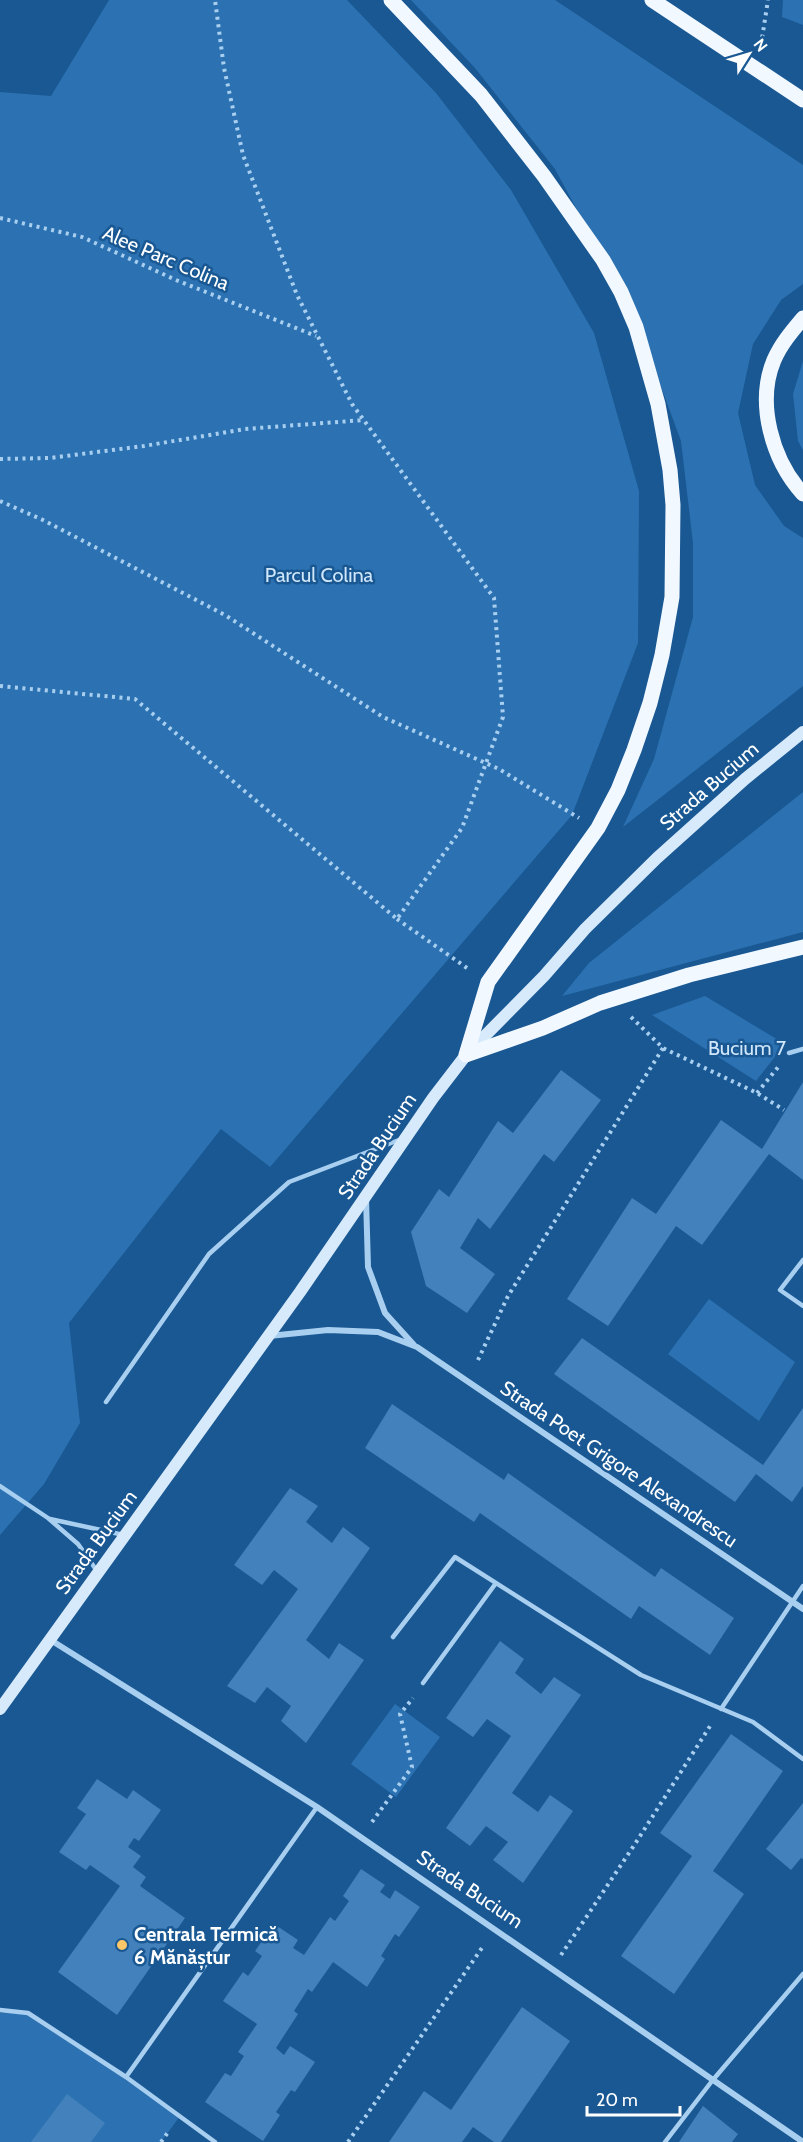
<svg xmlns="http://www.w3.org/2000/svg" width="803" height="2142" font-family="Cabin,sans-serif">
<rect width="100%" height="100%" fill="#195893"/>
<path fill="#2c72b2" d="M 109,0 L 347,0 L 436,93 L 511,190 L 594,333 L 639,491 L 638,643 L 572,815 L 270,1167 L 221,1129 L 69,1323 L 80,1423 L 44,1484 L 0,1535 L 0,92 L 51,96 Z
M 411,0 L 555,0 L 803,165 L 803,284 L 781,300 L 753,344 L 738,413 L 755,485 L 784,526 L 803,538 L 803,686 L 623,827 L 654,759 L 693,617 L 693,543 L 681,441 L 636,319 L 555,169 L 475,68 Z
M 783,0 L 803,0 L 803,25 L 782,17 Z
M 803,361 L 803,450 L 798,441 L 793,394 Z
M 803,792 L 803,932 L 562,996 L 589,963 Z
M 705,996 L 785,1044 L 756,1081 L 652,1015 Z
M 709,1299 L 795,1362 L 759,1421 L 668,1354 Z
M 395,1704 L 440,1737 L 396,1797 L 351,1764 Z
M 0,2013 L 28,2013 L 126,2077 L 180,2116 L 161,2142 L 0,2142 Z"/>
<path fill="#4281bb" d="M 561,1070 L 601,1100 L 554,1162 L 544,1154 L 490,1229 L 478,1218 L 460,1248 L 495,1274 L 467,1313 L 426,1286 L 411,1232 L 439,1189 L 449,1197 L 498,1121 L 513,1133 Z
M 803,1082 L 803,1180 L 769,1154 L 702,1245 L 676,1226 L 608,1326 L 567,1299 L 632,1198 L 656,1214 L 721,1120 L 762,1149 Z
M 582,1338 L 763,1465 L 803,1408 L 803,1486 L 792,1502 L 756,1474 L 735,1502 L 554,1374 Z
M 392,1404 L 504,1480 L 508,1473 L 655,1577 L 661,1568 L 734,1618 L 710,1655 L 639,1606 L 631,1619 L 480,1513 L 474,1522 L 365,1448 Z
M 290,1488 L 318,1506 L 306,1522 L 332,1543 L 343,1527 L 370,1548 L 306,1640 L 329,1659 L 339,1643 L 364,1660 L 306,1743 L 281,1721 L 291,1706 L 267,1687 L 255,1703 L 227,1686 L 298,1589 L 274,1570 L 262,1585 L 234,1565 Z
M 500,1641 L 524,1659 L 515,1673 L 541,1694 L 554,1677 L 581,1695 L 512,1793 L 538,1812 L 550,1795 L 573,1811 L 523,1883 L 493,1860 L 508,1842 L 486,1826 L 470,1846 L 446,1828 L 511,1736 L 487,1719 L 473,1737 L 446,1718 Z
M 731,1734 L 783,1771 L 713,1871 L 744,1894 L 674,1994 L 621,1956 L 692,1856 L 660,1833 Z
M 97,1779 L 127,1799 L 133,1790 L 161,1810 L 139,1841 L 134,1838 L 128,1847 L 141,1856 L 133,1867 L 146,1877 L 140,1886 L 185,1918 L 117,2015 L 58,1972 L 120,1886 L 90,1865 L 86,1870 L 59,1852 L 86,1814 L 77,1808 Z
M 803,1803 L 803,1859 L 801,1858 L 791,1870 L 766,1849 Z
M 361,1869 L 385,1885 L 380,1892 L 390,1899 L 395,1890 L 420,1907 L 399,1937 L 395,1934 L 381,1956 L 385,1959 L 367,1987 L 333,1962 L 312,1992 L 308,1989 L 294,2011 L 298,2014 L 276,2048 L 284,2055 L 290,2046 L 315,2062 L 295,2092 L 291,2090 L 276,2112 L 280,2115 L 263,2141 L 205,2102 L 225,2073 L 231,2076 L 244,2056 L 238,2052 L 257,2024 L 223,2001 L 243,1972 L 248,1976 L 262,1956 L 255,1951 L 274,1924 L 298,1940 L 293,1948 L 304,1955 L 330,1917 L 335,1921 L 349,1901 L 343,1896 Z
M 522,2007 L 570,2041 L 501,2142 L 494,2142 L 473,2127 L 462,2142 L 389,2142 L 424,2091 L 451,2110 Z
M 67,2094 L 105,2123 L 91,2142 L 31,2142 Z
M 703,2106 L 738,2134 L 732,2142 L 679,2142 Z"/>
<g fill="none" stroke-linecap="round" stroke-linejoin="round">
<path stroke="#a9cff0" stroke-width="4" stroke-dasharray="3 4.5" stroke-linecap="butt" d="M 761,45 L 768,0
M 0,218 L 82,237 L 176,280 L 316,336
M 0,459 L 50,458 L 144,446 L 245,429 L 364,420
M 0,501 L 43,520 L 225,615 L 383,717 L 499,769 L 579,818
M 0,686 L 135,699 L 397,919 L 462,828 L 503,717 L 494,598 L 352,404 L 297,295 L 243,155 L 224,68 L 215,0
M 397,919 L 467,968
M 631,1017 L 663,1048 L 757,1093 L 784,1110
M 757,1093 L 779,1066
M 478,1360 L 508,1296 L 663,1048
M 372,1822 L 412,1767 L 400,1714 L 413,1698
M 561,1955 L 635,1844 L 712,1723
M 161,2142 L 169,2131
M 348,2142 L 484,1945"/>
<path stroke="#a9cff0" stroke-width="4.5" d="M 789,1053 L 803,1049
M 803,1260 L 780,1290 L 803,1306
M 106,1402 L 209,1254 L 289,1182 L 399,1140
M 0,1486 L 48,1518 L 78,1544 L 97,1571
M 50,1519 L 124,1535
M 393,1637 L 455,1557 L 641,1675 L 753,1722 L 803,1759
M 423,1683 L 496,1583
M 721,1709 L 803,1586
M 0,2010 L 28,2013 L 126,2077 L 317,1807
M 126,2077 L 215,2142
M 665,2142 L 712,2081 L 803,1974"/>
<path stroke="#a9cff0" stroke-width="6" d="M 366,1198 L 368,1267 L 385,1313 L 414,1345
M 269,1336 L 328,1330 L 378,1332 L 417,1347 L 803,1609
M 49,1639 L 317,1807 L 803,2142"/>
<path stroke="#d7eafb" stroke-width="12" d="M 0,1709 L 300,1292 L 433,1098 L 466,1055 L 544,976 L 585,929 L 657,858 L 745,779 L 803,732"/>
<path stroke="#f2f8ff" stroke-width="15" d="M 391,0 L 481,95 L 544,176 L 603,260 L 621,292 L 636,327 L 658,404 L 670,470 L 673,505 L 672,597 L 662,655 L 650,703 L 634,750 L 618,790 L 598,828 L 488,982 L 466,1055
M 652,0 L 803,100
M 803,318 C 792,331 781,344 774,360 C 756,403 772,460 803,494
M 466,1055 L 543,1028 L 600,1003 L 689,975 L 803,947"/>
</g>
<circle fill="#ffc768" stroke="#195893" stroke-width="2" cx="122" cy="1945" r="6"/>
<g text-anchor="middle" stroke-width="5" stroke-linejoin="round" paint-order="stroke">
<g font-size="20" fill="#fff" stroke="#195893">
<text transform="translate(166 258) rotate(23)" y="7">Alee Parc Colina</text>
<text transform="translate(709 786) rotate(-41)" y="7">Strada Bucium</text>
<text transform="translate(377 1146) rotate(-56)" y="7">Strada Bucium</text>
<text transform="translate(619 1464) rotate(34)" y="7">Strada Poet Grigore Alexandrescu</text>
<text transform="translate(96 1542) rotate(-54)" y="7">Strada Bucium</text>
<text transform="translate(470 1889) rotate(34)" y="7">Strada Bucium</text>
</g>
<g font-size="20" fill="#d0e7fb" stroke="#195893">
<text x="319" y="582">Parcul Colina</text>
<text x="747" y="1055">Bucium 7</text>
</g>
<g font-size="20" font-weight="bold" fill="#fff" stroke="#195893" text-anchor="start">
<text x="134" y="1941">Centrala Termică<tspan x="134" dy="23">6 Mănăștur</tspan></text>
</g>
</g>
<g transform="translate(749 54) rotate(53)" stroke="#195893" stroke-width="4.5" paint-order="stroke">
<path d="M0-4.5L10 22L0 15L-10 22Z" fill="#ffffff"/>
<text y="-9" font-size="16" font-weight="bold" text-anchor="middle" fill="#ffffff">N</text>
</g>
<path d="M587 2106v9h93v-9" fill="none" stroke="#ffffff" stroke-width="3"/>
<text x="596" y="2106" font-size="18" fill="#ffffff" stroke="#195893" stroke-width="4.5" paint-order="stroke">20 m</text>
</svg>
